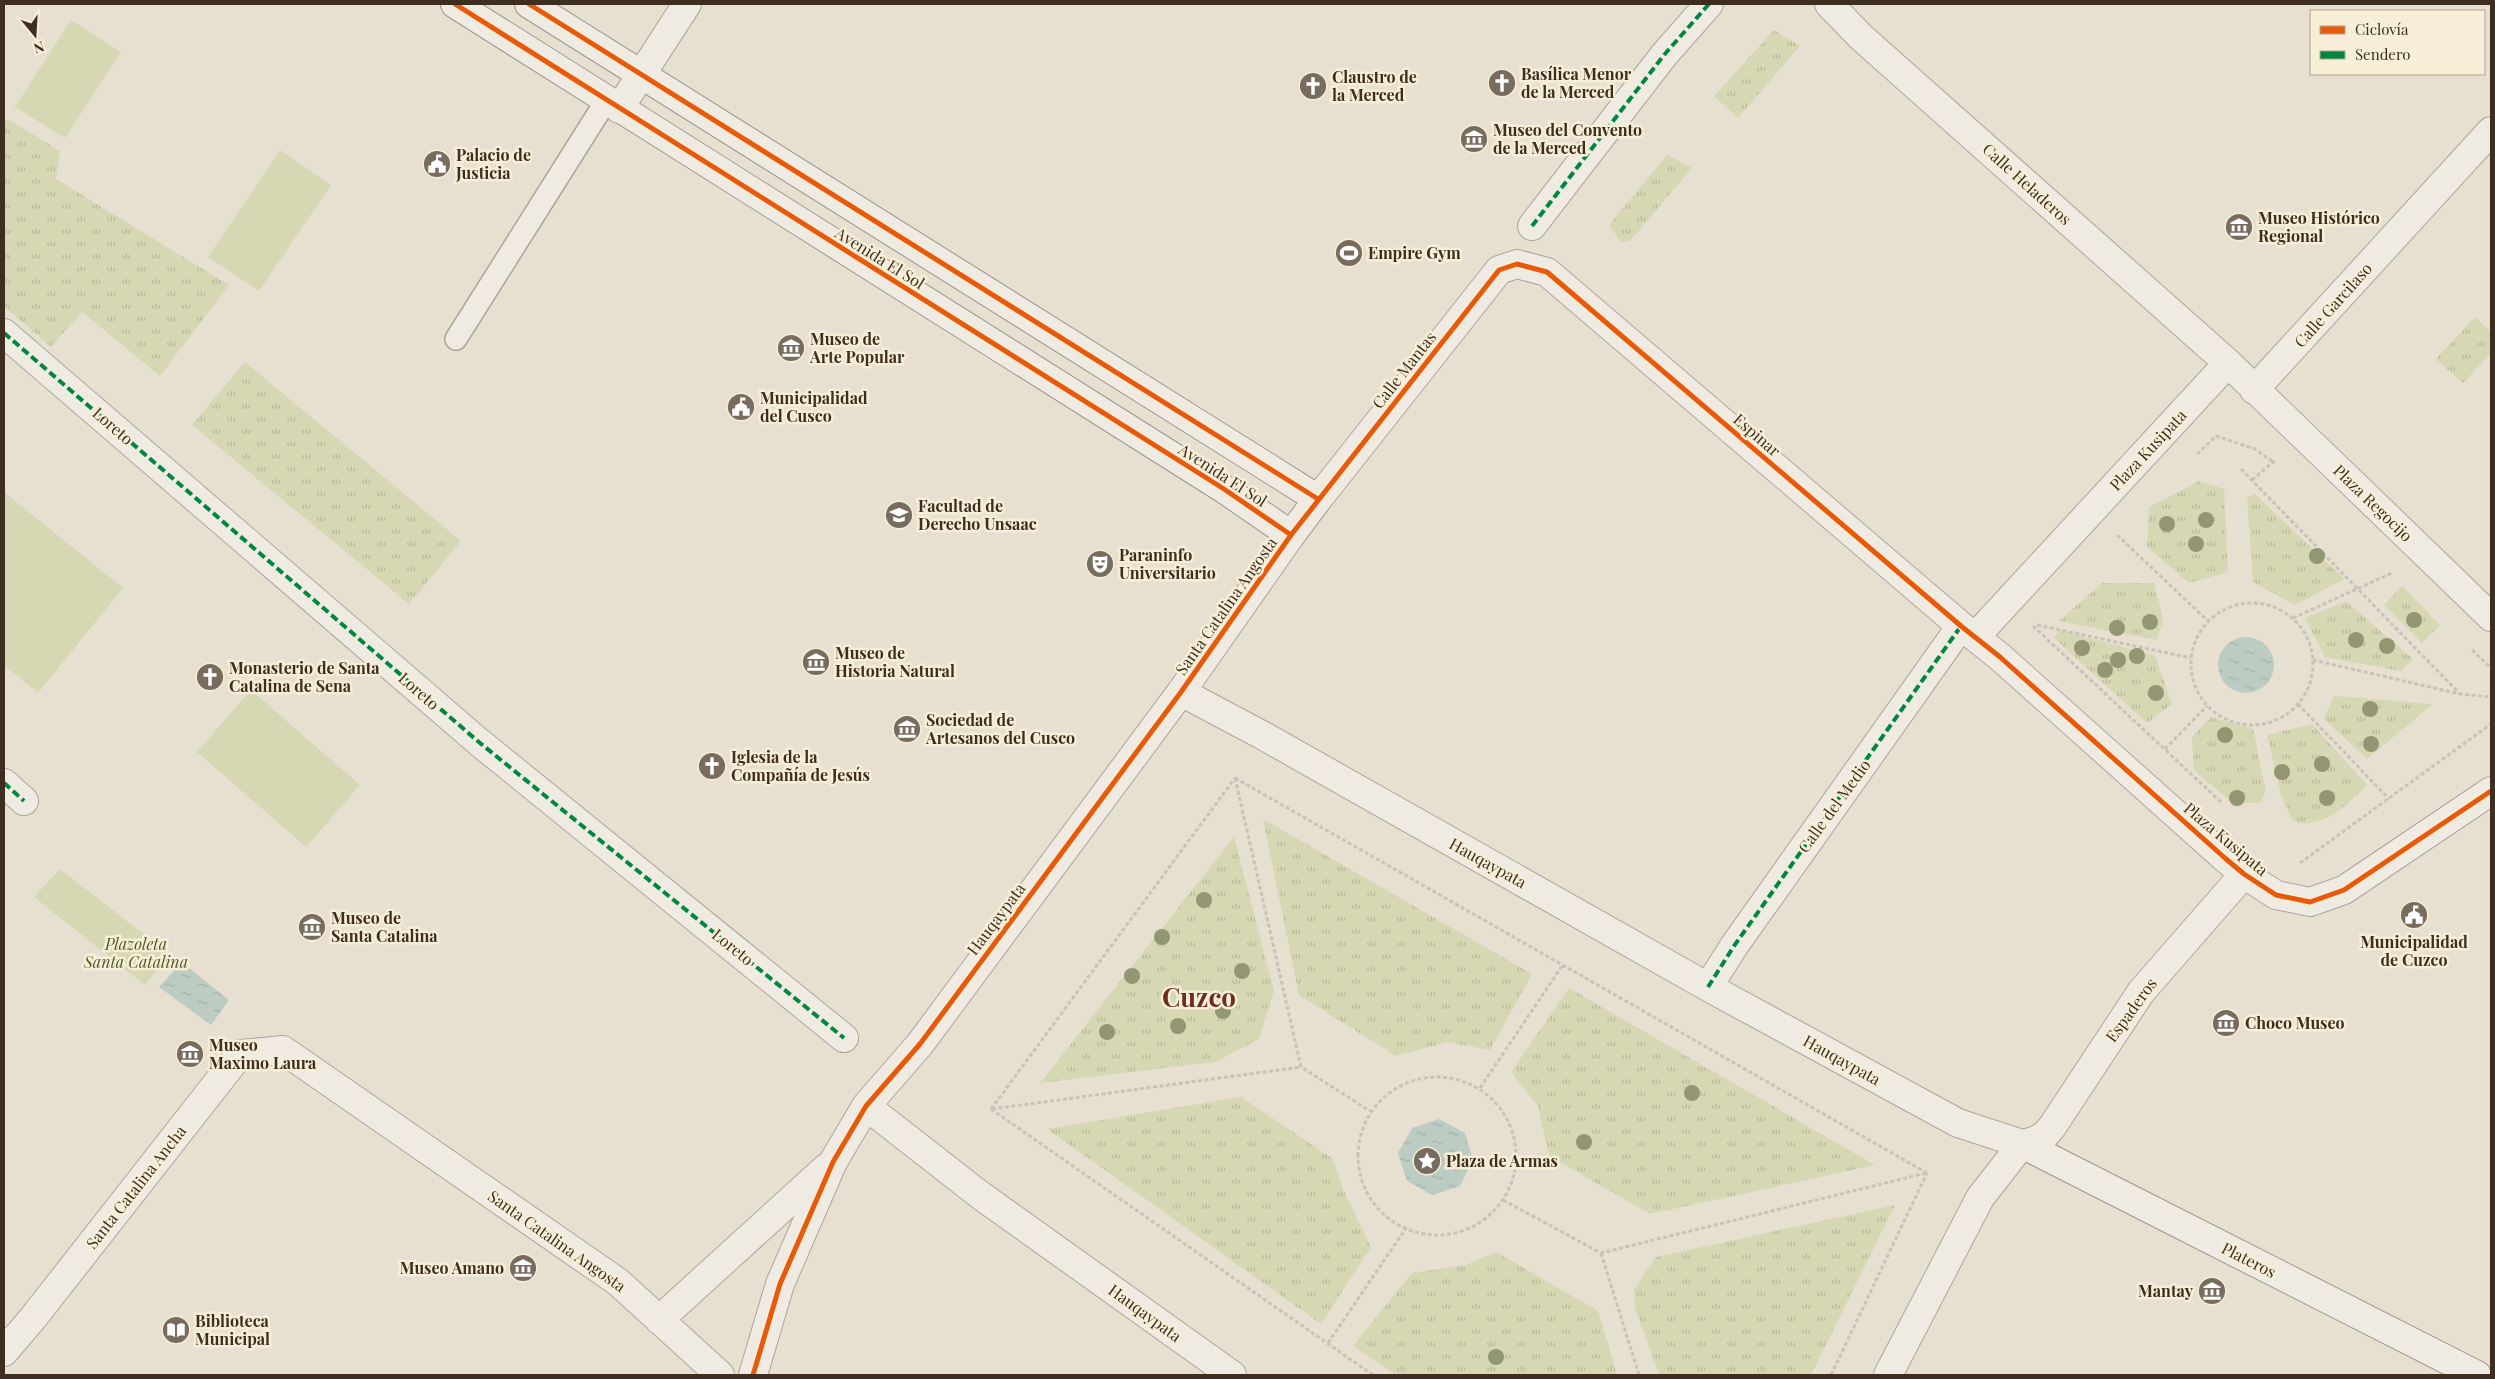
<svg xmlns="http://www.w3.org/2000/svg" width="2495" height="1379" font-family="'Playfair Display',serif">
<defs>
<pattern id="grass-tufts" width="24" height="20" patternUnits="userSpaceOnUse" patternTransform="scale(1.25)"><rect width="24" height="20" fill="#d6d7b3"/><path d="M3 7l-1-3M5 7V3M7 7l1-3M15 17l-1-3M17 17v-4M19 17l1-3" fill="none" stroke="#b9b99a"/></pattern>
<pattern id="water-ripples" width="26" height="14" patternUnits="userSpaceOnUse" patternTransform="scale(1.25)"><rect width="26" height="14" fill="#bcccc2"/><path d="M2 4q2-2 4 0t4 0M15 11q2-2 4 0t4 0" fill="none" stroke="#a2b0a6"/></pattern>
</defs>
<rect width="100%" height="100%" fill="#e7e0d1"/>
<path fill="url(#grass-tufts)" d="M 1774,30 L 1800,46 L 1738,118 L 1714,96 Z
M 8,119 L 60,151 L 56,179 L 229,285 L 160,376 L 82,312 L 51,347 L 4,306 L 4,121 Z
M 1667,155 L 1692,168 L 1630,241 L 1621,242 L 1609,225 Z
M 2475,317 L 2491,332 L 2491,353 L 2463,383 L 2436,359 Z
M 245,362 L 461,541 L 409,604 L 192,425 Z
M 2199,481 L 2224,489 L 2228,572 L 2189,583 L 2147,547 L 2149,507 Z
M 2255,494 L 2344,579 L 2295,605 L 2253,582 L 2247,498 Z
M 2102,583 L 2154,583 L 2163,620 L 2157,640 L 2059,621 Z
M 2402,586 L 2440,625 L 2422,643 L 2384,605 Z
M 2346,601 L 2413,659 L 2401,671 L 2325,657 L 2305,618 Z
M 2060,630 L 2155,656 L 2172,704 L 2147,723 L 2054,638 Z
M 2334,696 L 2433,704 L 2367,759 L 2324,719 Z
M 2211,717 L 2253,729 L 2266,791 L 2260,803 L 2232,803 L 2194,770 L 2192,737 Z
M 2312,724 L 2367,785 C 2348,804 2322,831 2293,821 L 2281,795 L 2267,735 Z
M 1263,819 L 1532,974 L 1490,1050 L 1447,1042 L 1396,1056 L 1299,995 Z
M 1234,837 L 1274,991 L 1259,1039 L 1215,1062 L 1040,1083 Z
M 1569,988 L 1875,1165 L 1650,1214 L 1549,1156 L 1538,1106 L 1511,1072 Z
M 1241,1097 L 1333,1159 L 1343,1189 L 1371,1247 L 1321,1324 L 1047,1129 Z
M 1895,1205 L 1811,1375 L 1659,1375 L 1635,1308 L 1634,1289 L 1656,1257 Z
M 1496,1252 L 1598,1311 L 1617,1375 L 1396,1375 L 1353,1346 L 1412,1273 L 1466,1265 Z"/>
<path fill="#d6d7b3" d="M 71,20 L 121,52 L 65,138 L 15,107 Z
M 280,150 L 331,185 L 259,291 L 208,257 Z
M 4,492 L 123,588 L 38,693 L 4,665 Z
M 251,690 L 360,785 L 306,847 L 197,752 Z
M 60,869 L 169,954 L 145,985 L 34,897 Z"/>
<path fill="url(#water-ripples)" d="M2218 665a28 28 0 1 1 56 0a28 28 0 1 1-56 0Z
M 182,962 L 229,1000 L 211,1025 L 159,987 Z
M 1439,1119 L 1465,1133 L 1473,1160 L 1460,1186 L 1432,1195 L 1407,1181 L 1398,1153 L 1412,1128 Z"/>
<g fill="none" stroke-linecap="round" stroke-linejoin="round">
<defs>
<path id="lane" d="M 456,339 L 606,101"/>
<path id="street" d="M 1829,4 L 1861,37 L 2228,363 L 2491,617
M 619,109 L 687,4
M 1532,226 L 1664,55 L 1709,4
M 4,333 L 480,743 L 844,1038
M 2254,390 L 2491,131
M 1318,499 L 1499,270 L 1517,264 L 1547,272 L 1961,626 L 2000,657 L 2226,859 L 2244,874 L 2276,895 L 2310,902 L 2344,890 L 2491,791
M 1975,637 L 2228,363
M 1181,692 L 1262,735 L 1708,987 L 1958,1123 L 2022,1144 L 2034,1141 L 2045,1135 L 2052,1127 L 2141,992 L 2244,874
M 4,783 L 24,801
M 1708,987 L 1734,946 L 1961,626
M 866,1106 L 980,1195 L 1232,1375
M 659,1320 L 826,1168
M 4,1352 L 33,1318 L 240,1054 L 283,1050 L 618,1282 L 720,1375
M 753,1375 L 780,1284 L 833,1162 L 866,1106 L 920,1044 L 1181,692 L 1291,535
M 1888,1375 L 1980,1198 L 2022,1144"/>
<path id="secondary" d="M 455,4 L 1224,489 L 1291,535 L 1318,499 L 529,4
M 2022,1144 L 2477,1375"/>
</defs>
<use href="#lane" stroke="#ada599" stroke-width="24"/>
<use href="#street" stroke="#ada599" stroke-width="30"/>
<use href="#secondary" stroke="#9c958a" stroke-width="30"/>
<path stroke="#c8c2b9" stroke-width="3" stroke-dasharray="4 2.5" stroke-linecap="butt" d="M 2197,454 L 2216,436 L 2255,449 L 2275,463
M 2241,469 L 2460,694
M 2252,480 L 2274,461
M 2117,535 L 2208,621
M2191 664a61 61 0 1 1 122 0a61 61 0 1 1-122 0Z
M 2293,618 L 2392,573
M 2037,625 L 2191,658
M 2033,626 L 2222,803
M 2472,650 L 2491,668
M 2313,660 L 2460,694 L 2491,697
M 2298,704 L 2389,799
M 2165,749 L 2207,706
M 1235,778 L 1927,1173
M 1235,778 L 1301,1067 L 1370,1111
M 2300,863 L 2491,724
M1358 1156a79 79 0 1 1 158 0a79 79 0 1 1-158 0Z
M 1480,1088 L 1562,966
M 991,1109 L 1373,1375
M 991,1109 L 1235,778
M 992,1109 L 1301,1067
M 1503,1200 L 1601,1253 L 1926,1173
M 1601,1253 L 1639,1375
M 1328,1343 L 1406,1228
M 1831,1375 L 1927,1173"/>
<use href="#lane" stroke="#efebe3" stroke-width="21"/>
<use href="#street" stroke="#efebe3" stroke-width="28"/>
<use href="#secondary" stroke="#efebe3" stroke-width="28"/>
<path stroke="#00873e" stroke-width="4" stroke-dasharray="8 4" stroke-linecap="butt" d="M 1532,226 L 1664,55 L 1709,4
M 4,333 L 480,743 L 844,1038
M 4,783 L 24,801
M 1708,987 L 1734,946 L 1961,626"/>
<defs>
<path id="cycleway" d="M 455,4 L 1224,489 L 1291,535
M 529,4 L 1318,499
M 753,1375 L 780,1284 L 833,1162 L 866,1106 L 920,1044 L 1181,692 L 1291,535 L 1499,270 L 1517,264 L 1547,272 L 1961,626 L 2000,657 L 2226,859 L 2244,874 L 2276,895 L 2310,902 L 2344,890 L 2491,791"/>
</defs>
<use href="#cycleway" stroke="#f7eed8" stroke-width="8"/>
<use href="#cycleway" stroke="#e8590c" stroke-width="5"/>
</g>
<g fill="#929673">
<circle cx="2206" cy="520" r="8"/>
<circle cx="2167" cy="524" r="8"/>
<circle cx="2196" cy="544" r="8"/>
<circle cx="2317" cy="556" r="8"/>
<circle cx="2414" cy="620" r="8"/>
<circle cx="2150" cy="622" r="8"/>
<circle cx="2117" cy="628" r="8"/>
<circle cx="2356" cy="640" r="8"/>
<circle cx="2387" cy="646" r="8"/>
<circle cx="2082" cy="648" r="8"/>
<circle cx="2137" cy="656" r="8"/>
<circle cx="2118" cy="660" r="8"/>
<circle cx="2105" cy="670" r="8"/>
<circle cx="2156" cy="693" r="8"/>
<circle cx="2370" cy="709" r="8"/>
<circle cx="2225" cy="735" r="8"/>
<circle cx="2371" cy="744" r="8"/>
<circle cx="2322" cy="764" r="8"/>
<circle cx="2282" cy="772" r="8"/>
<circle cx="2237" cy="798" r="8"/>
<circle cx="2327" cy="798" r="8"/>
<circle cx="1204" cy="900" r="8"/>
<circle cx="1162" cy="937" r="8"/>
<circle cx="1242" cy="971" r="8"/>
<circle cx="1132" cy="976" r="8"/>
<circle cx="1223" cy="1011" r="8"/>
<circle cx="1178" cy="1026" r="8"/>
<circle cx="1107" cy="1032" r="8"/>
<circle cx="1692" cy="1093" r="8"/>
<circle cx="1584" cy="1142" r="8"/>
<circle cx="1496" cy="1357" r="8"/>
</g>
<defs>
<symbol id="church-disc" viewBox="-11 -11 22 22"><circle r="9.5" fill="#786c5e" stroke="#f7eed8"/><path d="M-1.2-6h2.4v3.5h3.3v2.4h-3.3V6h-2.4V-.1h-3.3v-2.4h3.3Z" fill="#fff"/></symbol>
<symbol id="museum-disc" viewBox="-11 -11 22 22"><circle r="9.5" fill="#786c5e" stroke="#f7eed8"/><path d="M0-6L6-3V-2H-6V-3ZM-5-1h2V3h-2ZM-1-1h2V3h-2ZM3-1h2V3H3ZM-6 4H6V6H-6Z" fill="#fff"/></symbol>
<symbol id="civic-disc" viewBox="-11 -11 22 22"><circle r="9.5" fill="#786c5e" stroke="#f7eed8"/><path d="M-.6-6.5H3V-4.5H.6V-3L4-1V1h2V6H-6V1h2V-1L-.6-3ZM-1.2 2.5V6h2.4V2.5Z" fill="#fff"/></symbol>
<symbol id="stadium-disc" viewBox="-11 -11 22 22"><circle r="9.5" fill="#786c5e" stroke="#f7eed8"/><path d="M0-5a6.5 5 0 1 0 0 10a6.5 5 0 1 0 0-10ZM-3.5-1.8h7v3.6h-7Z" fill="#fff"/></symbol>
<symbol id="university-disc" viewBox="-11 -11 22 22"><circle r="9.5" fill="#786c5e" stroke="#f7eed8"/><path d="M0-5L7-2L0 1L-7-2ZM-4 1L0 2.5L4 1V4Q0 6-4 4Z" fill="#fff"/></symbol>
<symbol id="theatre-disc" viewBox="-11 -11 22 22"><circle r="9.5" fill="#786c5e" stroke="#f7eed8"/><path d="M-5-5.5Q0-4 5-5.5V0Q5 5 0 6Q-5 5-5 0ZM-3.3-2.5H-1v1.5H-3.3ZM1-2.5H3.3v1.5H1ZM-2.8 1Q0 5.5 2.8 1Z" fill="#fff"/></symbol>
<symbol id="sight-disc" viewBox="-11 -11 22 22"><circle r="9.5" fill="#786c5e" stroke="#f7eed8"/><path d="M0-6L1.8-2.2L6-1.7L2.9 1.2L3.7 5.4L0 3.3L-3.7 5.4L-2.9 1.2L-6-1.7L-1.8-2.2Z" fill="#fff"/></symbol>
<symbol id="library-disc" viewBox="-11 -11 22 22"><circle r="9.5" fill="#786c5e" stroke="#f7eed8"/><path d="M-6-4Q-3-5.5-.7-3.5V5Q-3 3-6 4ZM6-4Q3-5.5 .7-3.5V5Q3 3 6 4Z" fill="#fff"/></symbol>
</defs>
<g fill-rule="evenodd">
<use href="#church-disc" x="1486" y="67" width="32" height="32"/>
<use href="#church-disc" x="1297" y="70" width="32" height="32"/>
<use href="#museum-disc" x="1458" y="123" width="32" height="32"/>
<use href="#civic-disc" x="421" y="148" width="32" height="32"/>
<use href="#museum-disc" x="2223" y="211" width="32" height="32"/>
<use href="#stadium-disc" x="1333" y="237" width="32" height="32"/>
<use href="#museum-disc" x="775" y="332" width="32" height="32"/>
<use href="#civic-disc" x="725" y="391" width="32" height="32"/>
<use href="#university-disc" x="883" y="499" width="32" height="32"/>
<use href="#theatre-disc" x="1084" y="548" width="32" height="32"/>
<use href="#museum-disc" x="800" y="646" width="32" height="32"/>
<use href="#church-disc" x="194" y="661" width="32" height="32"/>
<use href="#museum-disc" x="891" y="713" width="32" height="32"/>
<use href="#church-disc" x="696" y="750" width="32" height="32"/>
<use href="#civic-disc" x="2398" y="899" width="32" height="32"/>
<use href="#museum-disc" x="296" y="911" width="32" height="32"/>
<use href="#museum-disc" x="2210" y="1007" width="32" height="32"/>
<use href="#museum-disc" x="174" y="1038" width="32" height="32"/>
<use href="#sight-disc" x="1411" y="1145" width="32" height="32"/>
<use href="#museum-disc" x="507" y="1252" width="32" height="32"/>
<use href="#museum-disc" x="2196" y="1275" width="32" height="32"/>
<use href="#library-disc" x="160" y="1314" width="32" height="32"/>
</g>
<g text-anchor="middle" stroke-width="5" stroke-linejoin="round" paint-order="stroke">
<g font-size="16" font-weight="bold" fill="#3d2e20" stroke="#f7eed8" text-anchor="start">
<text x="1521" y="80">Basílica Menor<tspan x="1521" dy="18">de la Merced</tspan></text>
<text x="1332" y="83">Claustro de<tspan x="1332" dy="18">la Merced</tspan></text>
<text x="1493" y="136">Museo del Convento<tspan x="1493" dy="18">de la Merced</tspan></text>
<text x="456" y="161">Palacio de<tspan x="456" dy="18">Justicia</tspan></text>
<text x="2258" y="224">Museo Histórico<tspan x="2258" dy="18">Regional</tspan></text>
<text x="1368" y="259">Empire Gym</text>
<text x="810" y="345">Museo de<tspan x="810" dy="18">Arte Popular</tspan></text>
<text x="760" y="404">Municipalidad<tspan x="760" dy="18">del Cusco</tspan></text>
<text x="918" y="512">Facultad de<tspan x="918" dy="18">Derecho Unsaac</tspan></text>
<text x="1119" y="561">Paraninfo<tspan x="1119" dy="18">Universitario</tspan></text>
<text x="835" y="659">Museo de<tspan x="835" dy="18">Historia Natural</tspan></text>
<text x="229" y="674">Monasterio de Santa<tspan x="229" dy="18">Catalina de Sena</tspan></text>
<text x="926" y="726">Sociedad de<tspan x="926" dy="18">Artesanos del Cusco</tspan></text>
<text x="731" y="763">Iglesia de la<tspan x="731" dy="18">Compañía de Jesús</tspan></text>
<text x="331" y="924">Museo de<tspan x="331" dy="18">Santa Catalina</tspan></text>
<text x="2414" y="948" text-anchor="middle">Municipalidad<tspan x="2414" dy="18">de Cuzco</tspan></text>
<text x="2245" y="1029">Choco Museo</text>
<text x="209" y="1051">Museo<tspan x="209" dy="18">Maximo Laura</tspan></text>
<text x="1446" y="1167">Plaza de Armas</text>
<text x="504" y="1274" text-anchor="end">Museo Amano</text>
<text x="2193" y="1297" text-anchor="end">Mantay</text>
<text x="195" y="1327">Biblioteca<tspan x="195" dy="18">Municipal</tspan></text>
</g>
<g font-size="16" fill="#3d2e20" stroke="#f7eed8">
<text transform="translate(2027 184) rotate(42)" y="6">Calle Heladeros</text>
<text transform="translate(880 258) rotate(32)" y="6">Avenida El Sol</text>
<text transform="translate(2333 305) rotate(-48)" y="6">Calle Garcilaso</text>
<text transform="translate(1404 370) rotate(-52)" y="6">Calle Mantas</text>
<text transform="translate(113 426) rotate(41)" y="6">Loreto</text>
<text transform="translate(1757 435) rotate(41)" y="6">Espinar</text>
<text transform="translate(2148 450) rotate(-47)" y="6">Plaza Kusipata</text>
<text transform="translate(1223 475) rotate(33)" y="6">Avenida El Sol</text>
<text transform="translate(2373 503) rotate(44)" y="6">Plaza Regocijo</text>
<text transform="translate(1226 606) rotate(-55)" y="6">Santa Catalina Angosta</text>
<text transform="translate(419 691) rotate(41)" y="6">Loreto</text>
<text transform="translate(1834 806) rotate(-54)" y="6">Calle del Medio</text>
<text transform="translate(2226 839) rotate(40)" y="6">Plaza Kusipata</text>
<text transform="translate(1488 863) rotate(29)" y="6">Hauqaypata</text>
<text transform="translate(996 919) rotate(-53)" y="6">Hauqaypata</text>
<text transform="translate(733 947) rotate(39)" y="6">Loreto</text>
<text transform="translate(2131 1010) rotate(-54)" y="6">Espaderos</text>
<text transform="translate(1842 1060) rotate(29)" y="6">Hauqaypata</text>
<text transform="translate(136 1187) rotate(-52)" y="6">Santa Catalina Ancha</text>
<text transform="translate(557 1241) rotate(35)" y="6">Santa Catalina Angosta</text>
<text transform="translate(2249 1260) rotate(27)" y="6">Plateros</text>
<text transform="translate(1145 1313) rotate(36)" y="6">Hauqaypata</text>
</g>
<g font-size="16" font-style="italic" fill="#4d5a26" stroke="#f7eed8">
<text x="136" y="950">Plazoleta<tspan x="136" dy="18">Santa Catalina</tspan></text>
</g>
<g font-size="26" font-weight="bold" fill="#6b2e1e" stroke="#f7eed8">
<text x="1199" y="1007">Cuzco</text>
</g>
</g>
<rect width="2495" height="1379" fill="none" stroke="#3d2e20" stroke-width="10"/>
<rect x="2310" y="10" width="175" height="65" fill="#f7eed8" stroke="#ada18e"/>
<rect x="2320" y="26" width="25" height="8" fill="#e8590c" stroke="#ada18e"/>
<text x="2355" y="35" font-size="15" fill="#3d2e20">Ciclovía</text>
<rect x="2320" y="51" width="25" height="8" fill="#00873e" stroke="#ada18e"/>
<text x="2355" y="60" font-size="15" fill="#3d2e20">Sendero</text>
<g transform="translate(35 35) rotate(162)" stroke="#f7eed8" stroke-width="4" paint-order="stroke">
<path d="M0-4L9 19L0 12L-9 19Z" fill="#3d2e20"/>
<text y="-8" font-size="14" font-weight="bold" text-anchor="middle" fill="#3d2e20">N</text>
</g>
</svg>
